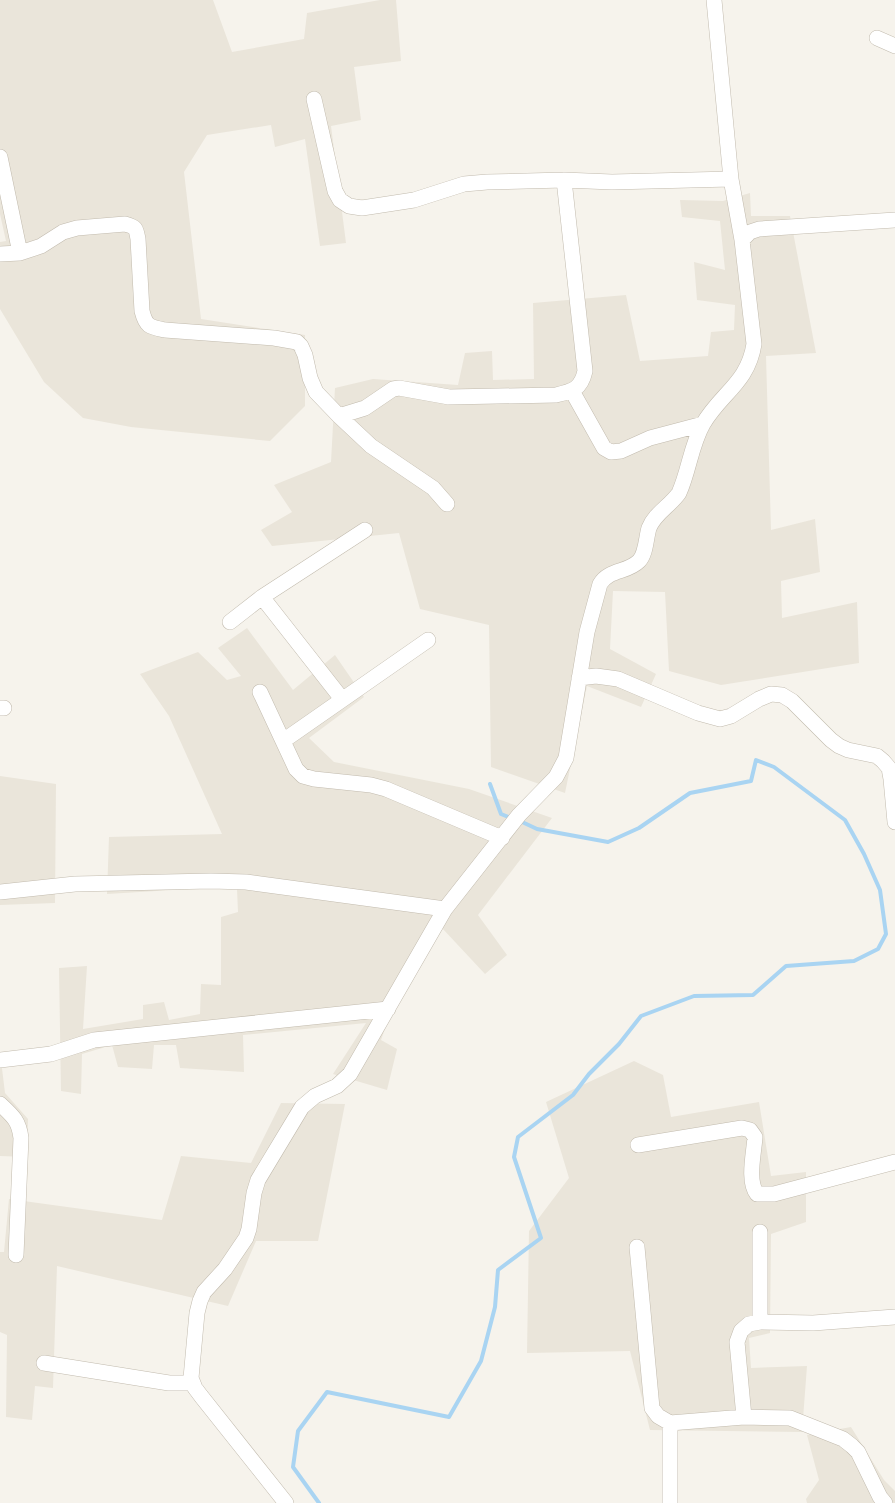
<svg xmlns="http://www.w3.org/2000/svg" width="895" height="1503" font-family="'Fira Sans',sans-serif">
<rect width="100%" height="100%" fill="#f6f3ec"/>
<path fill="#eae5da" d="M 0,0 L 213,0 L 232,52 L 304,39 L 307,13 L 380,0 L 396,0 L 401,61 L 354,67 L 361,120 L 331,126 L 346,243 L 320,246 L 305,139 L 275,147 L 271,125 L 207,135 L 184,172 L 201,319 L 305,335 L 305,406 L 270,441 L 131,427 L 83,418 L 44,382 L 0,309 L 0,242 L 6,241 L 0,214 Z
M 750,193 L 751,216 L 790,216 L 816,353 L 766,356 L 771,530 L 815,519 L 820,572 L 781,581 L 782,618 L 857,602 L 859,663 L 721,685 L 669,671 L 665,592 L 613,591 L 610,649 L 656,674 L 641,707 L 587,686 L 565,793 L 491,767 L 489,625 L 420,609 L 399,533 L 272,546 L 261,530 L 292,512 L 274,485 L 331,462 L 335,388 L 373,379 L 458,385 L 465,353 L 492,351 L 493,380 L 534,379 L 533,303 L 626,295 L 640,361 L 708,356 L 711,332 L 734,330 L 735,305 L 697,300 L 694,262 L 725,270 L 720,221 L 682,217 L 680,200 L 723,201 Z
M 247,628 L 293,690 L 335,655 L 364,697 L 309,738 L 334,762 L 469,789 L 552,818 L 478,915 L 507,955 L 485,974 L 442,928 L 388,1020 L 381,1040 L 397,1049 L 387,1090 L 333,1074 L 366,1023 L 243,1035 L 244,1072 L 180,1068 L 176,1045 L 154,1045 L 152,1069 L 118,1067 L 112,1045 L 82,1054 L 81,1094 L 61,1091 L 59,968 L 87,966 L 83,1029 L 143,1019 L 143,1005 L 164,1002 L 169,1020 L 200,1014 L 201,984 L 221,985 L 221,917 L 238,912 L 237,889 L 222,887 L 107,894 L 109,837 L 222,834 L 169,716 L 140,674 L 198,652 L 227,680 L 241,676 L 218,648 Z
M 0,776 L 56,784 L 55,903 L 0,905 Z
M 0,1052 L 5,1093 L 28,1119 L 27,1157 L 0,1156 Z
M 634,1061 L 663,1075 L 671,1117 L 759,1102 L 771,1176 L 806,1172 L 806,1222 L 771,1234 L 770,1333 L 749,1338 L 751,1368 L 807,1366 L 802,1432 L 650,1430 L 630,1351 L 527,1353 L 529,1231 L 569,1178 L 546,1102 Z
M 281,1103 L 345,1104 L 318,1241 L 256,1241 L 228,1306 L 57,1266 L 53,1388 L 35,1386 L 32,1420 L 6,1417 L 7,1335 L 0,1332 L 0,1252 L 4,1252 L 9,1199 L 162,1220 L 181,1156 L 251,1163 Z
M 851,1427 L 884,1480 L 895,1491 L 895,1503 L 807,1503 L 806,1499 L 819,1480 L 807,1435 Z"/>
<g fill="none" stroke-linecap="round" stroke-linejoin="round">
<path stroke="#a9d4f2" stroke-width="4" d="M 490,784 L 501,814 L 511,818
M 319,1503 L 293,1467 L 298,1431 L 327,1392 L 449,1417 L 481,1361 L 495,1307 L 498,1270 L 541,1238 L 514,1157 L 518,1137 L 573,1095 L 589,1074 L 619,1044 L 641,1016 L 694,996 L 753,995 L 786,966 L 854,961 L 878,949 L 886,934 L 880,890 L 864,854 L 845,820 L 774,767 L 756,760 L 751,781 L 690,793 L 639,828 L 608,842 L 537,829 L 520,821"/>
<defs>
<path id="minor" d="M 877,38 L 895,46
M 314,99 L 335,191 L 340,200 L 349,206 L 362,208 L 414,200 L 464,184 L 487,182 L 564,180 L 612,182 L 731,179
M 0,157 L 20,253
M 742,240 L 750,232 L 759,229 L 895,220
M 0,254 L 20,253 L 41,246 L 63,232 L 77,228 L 125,224 C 136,227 136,228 138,239 L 142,311 C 146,327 150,327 165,330 L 274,338 L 297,342 L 301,346 L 305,355 L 310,378 L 316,392 L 339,416 L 371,446 L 433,488 L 447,504
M 572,391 L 604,448 L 611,452 L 621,451 L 650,438 L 703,424
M 339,416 L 365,408 L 393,389 L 399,388 L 449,397 L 556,395 C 573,391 581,389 585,371 L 564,180
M 262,597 L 342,699
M 230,622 L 262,597 L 365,530
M 579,678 L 596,676 L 618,679 L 698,713 L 720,719 L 731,716 L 759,699 L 771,694 L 782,695 L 792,701 L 831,740 L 839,746 L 848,750 L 877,756 L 883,761 L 889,768 L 891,779 L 895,822
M 260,692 L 296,769 L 303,776 L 314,779 L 371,785 L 386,789 L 502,838
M 0,708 L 4,708
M 283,741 L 428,640
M 0,892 L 75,884 L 211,881 L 246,882 L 445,909
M 0,1060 L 51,1054 L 94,1040 L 388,1009
M 0,1104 C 13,1116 19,1121 21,1138 L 16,1255
M 638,1145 L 742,1128 L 750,1130 L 755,1137 C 754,1153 747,1181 757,1194 L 774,1194 L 895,1162
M 637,1247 L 652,1408 L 658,1416 L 670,1423 L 744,1417 L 790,1418 L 843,1439 L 852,1446 L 858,1452 L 880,1497 L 885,1503
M 760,1322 L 760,1232
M 44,1363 L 169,1383 L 193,1383
M 744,1417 L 737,1342 L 741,1331 L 749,1324 L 760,1322 L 813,1323 L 895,1317
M 670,1423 L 670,1503
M 286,1503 L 201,1396 L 195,1388 L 191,1378 L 197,1313 L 200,1301 L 204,1292 L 225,1269 L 246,1238 L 249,1229 L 254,1193 L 258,1180 L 302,1107 L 315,1096 L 337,1086 L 350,1074 L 445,909 L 519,815 L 556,777 L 566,758 L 587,632 L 600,584 C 609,569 627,573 639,561 C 646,554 646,538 649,528 C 655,513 670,506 679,493 C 689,471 691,445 703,424 C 721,393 748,383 754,344 L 742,240 L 731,179 L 714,0"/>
</defs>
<use href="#minor" stroke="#c2bbae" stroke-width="16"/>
<use href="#minor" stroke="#fff" stroke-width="15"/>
</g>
</svg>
